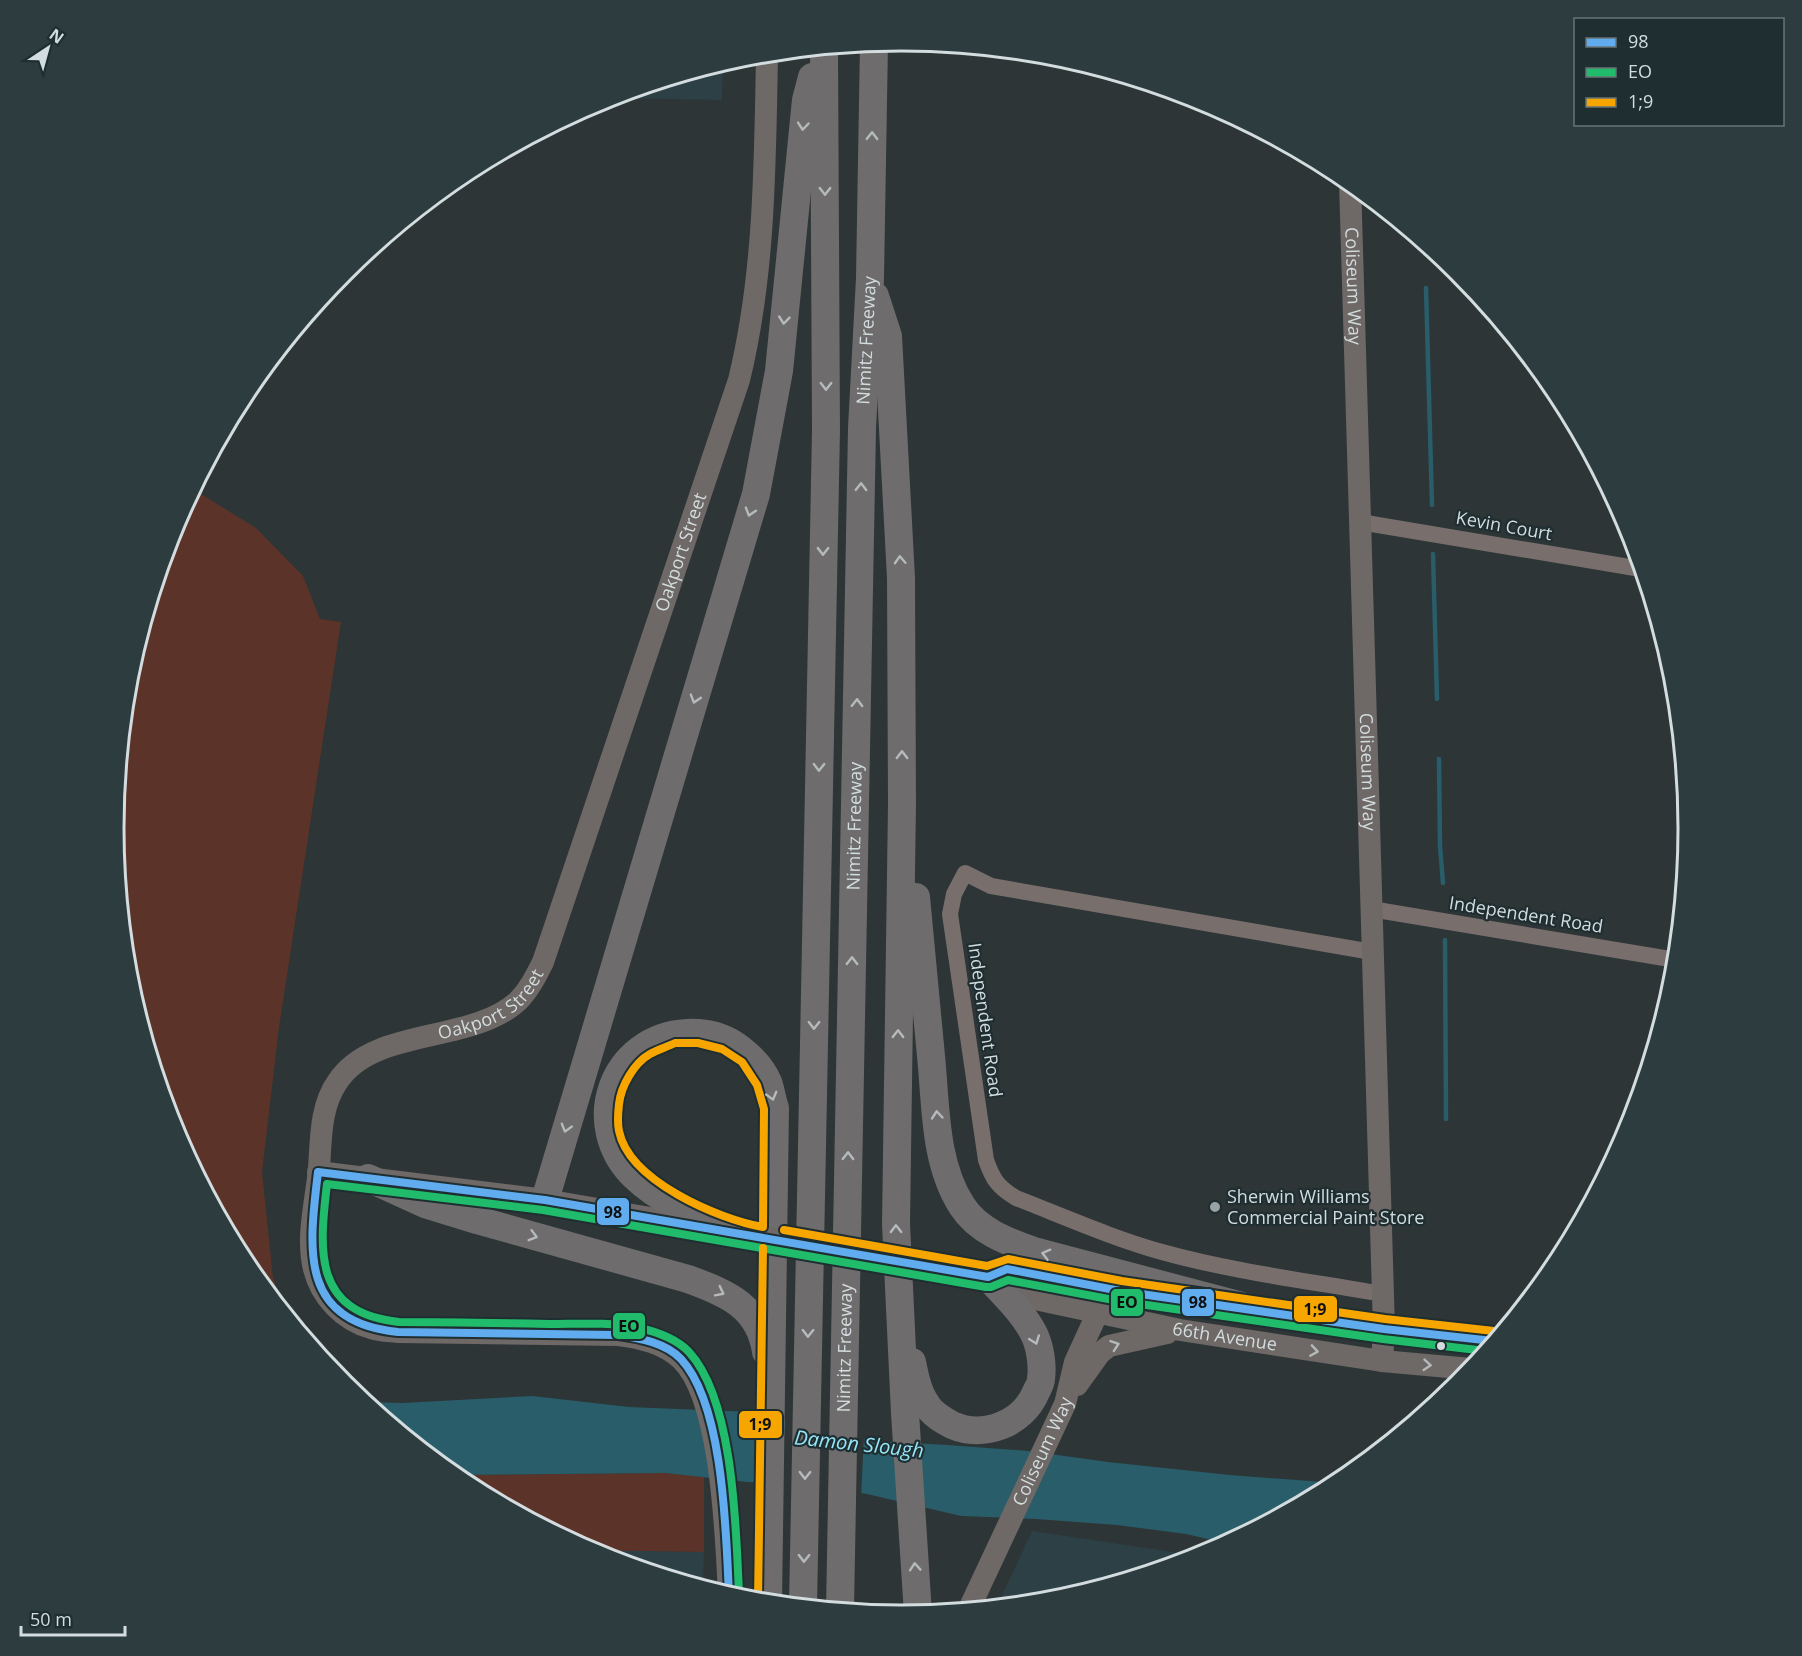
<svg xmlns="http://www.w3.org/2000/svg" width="1802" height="1656" font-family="'Open Sans',sans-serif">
<rect width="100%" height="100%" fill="#2d3537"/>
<path fill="#2c4046" d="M 723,63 L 722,100 L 609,98 Z
M 1032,1531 L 1200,1556 L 1054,1600 L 997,1606 Z
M 588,1550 L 704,1552 L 703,1587 L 599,1555 Z"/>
<path fill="#5c3328" d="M 193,489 L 256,528 L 303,576 L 320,619 L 341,622 L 279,1027 L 262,1172 L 273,1278 L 285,1313 L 246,1265 L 173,1129 L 129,981 L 114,828 L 129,674 L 174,526 Z
M 665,1473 L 704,1477 L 704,1552 L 588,1550 L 463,1483 L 454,1475 Z"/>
<path fill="#285d69" d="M 532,1396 L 629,1407 L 752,1412 L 874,1441 L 948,1445 L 1029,1451 L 1108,1462 L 1230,1475 L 1337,1483 L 1225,1543 L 1186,1534 L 1117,1525 L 1036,1519 L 961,1516 L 867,1494 L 803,1484 L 748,1482 L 665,1473 L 454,1475 L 365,1402 L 402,1403 Z"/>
<path fill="#2d3537" d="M 785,1417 L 864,1436 L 861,1497 L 802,1487 L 782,1486 Z"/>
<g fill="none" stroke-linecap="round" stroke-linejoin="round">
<path stroke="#285d69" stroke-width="4.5" d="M 1424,244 L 1425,254
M 1426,288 L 1432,505
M 1433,554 L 1437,699
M 1439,759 L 1440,846 L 1443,883
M 1445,940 L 1446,1119"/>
<path stroke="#786f6d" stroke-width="16" d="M 1360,522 L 1641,569
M 1371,909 L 1676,960
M 1372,952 L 991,886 L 965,873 L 954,894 L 950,914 L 986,1160 C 993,1180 998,1187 1016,1198 C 1065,1217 1112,1238 1162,1252 C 1234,1272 1309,1281 1382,1294"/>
<g stroke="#6e6866" stroke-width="22">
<path id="s1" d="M 1350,182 L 1384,1329 L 1382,1361"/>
<path d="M 318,1172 L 545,1200 L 709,1228"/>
<path id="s2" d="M 931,1266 L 988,1277 L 1021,1296 L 1180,1330 L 1382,1361 L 1471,1369"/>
<path d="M 988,1277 L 1007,1269 L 1120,1291 L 1169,1298"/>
<path d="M 1249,1309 L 1384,1329 L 1493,1341"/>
<path d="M 1077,1385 L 1100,1353 L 1109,1346 L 1167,1333"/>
<path id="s3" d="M 729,1595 C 726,1538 722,1398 681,1359 C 663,1343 642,1338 618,1335 L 398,1332 C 390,1331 380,1331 371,1328 C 343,1320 321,1297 314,1269 C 306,1237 316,1201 319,1169 C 321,1139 320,1106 338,1081 C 374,1027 471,1044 518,1001 C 529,990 536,976 543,962 L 739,380 C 765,274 765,162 767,54"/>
<path id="s4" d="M 969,1609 L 1065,1404 L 1075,1362 L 1097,1314 L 1099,1301"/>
</g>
<g stroke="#6e6c6c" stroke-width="28">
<path d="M 875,296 L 888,336 L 901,578 L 902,804 L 896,1224 L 905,1413 L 918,1614"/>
<path d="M 916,897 C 921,950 926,1003 931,1056 C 936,1105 934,1163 962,1206 C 978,1231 1008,1242 1034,1251 L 1265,1312"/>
<path d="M 368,1178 L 425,1204 L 477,1220 L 688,1279 C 727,1293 760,1307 766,1352"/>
<path d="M 545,1200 L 756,494 L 779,371 L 806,100 L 812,77"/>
<path d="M 744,1234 C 706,1218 665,1206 635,1177 C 581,1125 612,1037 687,1033 C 704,1032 721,1036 735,1045 C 748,1054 761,1066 768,1082 C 771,1090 772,1100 775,1108 L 768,1602"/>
<path d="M 912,1362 C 915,1377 918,1393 927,1405 C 932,1414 943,1420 952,1425 C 983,1439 1023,1424 1036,1392 C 1038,1388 1041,1383 1041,1379 C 1043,1365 1040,1346 1034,1334 C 1023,1312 1003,1294 988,1277"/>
<path d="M 803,1606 L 826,430 L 824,48"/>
<path id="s5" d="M 840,1609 L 862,428 L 870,278 L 874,43"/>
</g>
<path stroke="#6e6866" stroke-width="22" d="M 744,1234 L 931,1266"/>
<defs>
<path id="bus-1" d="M 318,1172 L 545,1200 L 988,1277 L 1007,1269 L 1120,1291 L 1384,1329 L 1493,1341
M 318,1172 C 309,1248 298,1322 398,1332 L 618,1335 C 640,1338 666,1343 681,1359 C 724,1405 726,1534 729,1595"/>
<path id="bus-2" d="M 739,1594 C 736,1529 734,1401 689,1352 C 676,1338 654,1331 636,1327 C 608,1322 578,1324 549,1324 C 499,1323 449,1322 399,1322 C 313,1313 319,1251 327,1184 L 543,1210 L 986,1287 L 991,1287 L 1008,1280 L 1119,1301 L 1383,1339 L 1486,1351"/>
<path id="bus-3" d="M 675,1043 L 698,1043 L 722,1049 L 742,1062 L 757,1085 L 764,1109 L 763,1227 C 718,1219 629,1181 619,1131 C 617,1122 618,1113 619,1104 C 621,1086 634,1063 650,1054 C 657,1050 667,1047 675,1043 Z
M 784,1230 L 987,1266 L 1008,1259 L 1122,1281 L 1385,1319 L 1494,1331
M 758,1601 L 763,1248"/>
</defs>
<use href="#bus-1" stroke="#1f2e31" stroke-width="12"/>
<use href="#bus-2" stroke="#1f2e31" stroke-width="12"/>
<use href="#bus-3" stroke="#1f2e31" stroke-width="12"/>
<use href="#bus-1" stroke="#60acee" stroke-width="8"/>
<use href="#bus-2" stroke="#20bc6c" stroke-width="8"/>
<use href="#bus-3" stroke="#f7a600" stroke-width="8"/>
</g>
<defs><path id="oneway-chevron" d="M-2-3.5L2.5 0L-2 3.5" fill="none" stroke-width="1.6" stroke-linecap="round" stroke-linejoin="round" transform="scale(1.5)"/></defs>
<g stroke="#b5babc">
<use href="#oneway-chevron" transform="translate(803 126) rotate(95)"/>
<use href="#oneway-chevron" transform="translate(872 136) rotate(-89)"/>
<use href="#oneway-chevron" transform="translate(825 191) rotate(90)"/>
<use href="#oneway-chevron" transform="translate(784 320) rotate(96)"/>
<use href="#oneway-chevron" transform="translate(826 386) rotate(90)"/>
<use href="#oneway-chevron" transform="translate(861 487) rotate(-89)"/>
<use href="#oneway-chevron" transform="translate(750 512) rotate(107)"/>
<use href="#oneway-chevron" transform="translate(823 551) rotate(91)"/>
<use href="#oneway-chevron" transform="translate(900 560) rotate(-93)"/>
<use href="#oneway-chevron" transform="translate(695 699) rotate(107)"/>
<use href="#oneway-chevron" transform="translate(857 703) rotate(-89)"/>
<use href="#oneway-chevron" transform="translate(902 755) rotate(-90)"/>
<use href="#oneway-chevron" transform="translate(819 767) rotate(91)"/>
<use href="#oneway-chevron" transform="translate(852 961) rotate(-89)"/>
<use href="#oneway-chevron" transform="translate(814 1025) rotate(91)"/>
<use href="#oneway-chevron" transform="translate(898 1034) rotate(-89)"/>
<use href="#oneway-chevron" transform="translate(772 1096) rotate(75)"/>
<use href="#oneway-chevron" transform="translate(937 1115) rotate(-95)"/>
<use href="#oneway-chevron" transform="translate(566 1128) rotate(106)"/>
<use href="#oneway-chevron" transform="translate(848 1156) rotate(-89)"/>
<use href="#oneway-chevron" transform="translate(896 1229) rotate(-91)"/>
<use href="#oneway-chevron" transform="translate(533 1236) rotate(16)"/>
<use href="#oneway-chevron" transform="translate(1046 1254) rotate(-165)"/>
<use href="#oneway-chevron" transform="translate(720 1292) rotate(27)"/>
<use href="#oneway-chevron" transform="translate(808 1333) rotate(91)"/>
<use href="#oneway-chevron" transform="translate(1035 1340) rotate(70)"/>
<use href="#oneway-chevron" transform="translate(805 1475) rotate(91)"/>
<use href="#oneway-chevron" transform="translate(804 1558) rotate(91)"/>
<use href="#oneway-chevron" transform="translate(915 1567) rotate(-94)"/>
</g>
<g stroke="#b5b9ba">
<use href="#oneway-chevron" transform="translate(1115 1345) rotate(-19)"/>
<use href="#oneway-chevron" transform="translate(1314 1351) rotate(9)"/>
<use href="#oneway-chevron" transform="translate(1427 1365) rotate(5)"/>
</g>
<circle fill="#99a2a4" stroke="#1f2e31" stroke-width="2" cx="1215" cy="1207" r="6"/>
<circle fill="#d3dcde" stroke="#1f2e31" stroke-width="2" cx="1441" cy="1346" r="5"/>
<g text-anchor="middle" stroke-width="4.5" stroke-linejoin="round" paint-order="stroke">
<g font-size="18" fill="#d3dcde" stroke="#1f2e31">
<text dy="6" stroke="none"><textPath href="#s1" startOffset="104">Coliseum Way</textPath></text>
<text dy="6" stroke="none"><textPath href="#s5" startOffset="1269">Nimitz Freeway</textPath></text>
<text transform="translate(1504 526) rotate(10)" y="6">Kevin Court</text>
<text dy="6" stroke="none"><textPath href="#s3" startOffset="1518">Oakport Street</textPath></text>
<text dy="6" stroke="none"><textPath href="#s1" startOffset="590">Coliseum Way</textPath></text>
<text dy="6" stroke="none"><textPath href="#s5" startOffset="783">Nimitz Freeway</textPath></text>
<text transform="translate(1526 915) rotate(9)" y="6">Independent Road</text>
<text dy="6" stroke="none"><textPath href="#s3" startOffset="1014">Oakport Street</textPath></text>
<text transform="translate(985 1020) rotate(82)" y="6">Independent Road</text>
<text dy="6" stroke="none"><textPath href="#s2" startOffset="304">66th Avenue</textPath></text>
<text dy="6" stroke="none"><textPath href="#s5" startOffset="261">Nimitz Freeway</textPath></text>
<text dy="6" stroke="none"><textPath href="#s4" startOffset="174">Coliseum Way</textPath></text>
</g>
<g font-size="18" fill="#d3dcde" stroke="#1f2e31" text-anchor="start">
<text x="1227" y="1203">Sherwin Williams<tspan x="1227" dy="21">Commercial Paint Store</tspan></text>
</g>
<g font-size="20" font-style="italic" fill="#96e4f7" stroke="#1f2e31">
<text transform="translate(859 1444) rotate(6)" y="7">Damon Slough</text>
</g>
</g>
<path d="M0 0H1802V1656H0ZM124 828a777 777 0 1 1 1554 0a777 777 0 1 1-1554 0Z" fill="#2d3c3f" fill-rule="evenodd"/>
<path fill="none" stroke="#d3dcde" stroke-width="3" d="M124 828a777 777 0 1 1 1554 0a777 777 0 1 1-1554 0Z"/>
<g stroke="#1f2e31" stroke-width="2">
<rect x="596" y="1197" width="34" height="29" rx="6" fill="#60acee"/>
<rect x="1110" y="1288" width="34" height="29" rx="6" fill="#20bc6c"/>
<rect x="1181" y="1288" width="34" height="29" rx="6" fill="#60acee"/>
<rect x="1293" y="1295" width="45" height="28" rx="6" fill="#f7a600"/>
<rect x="612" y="1312" width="34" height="28" rx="6" fill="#20bc6c"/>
<rect x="738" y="1410" width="45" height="29" rx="6" fill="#f7a600"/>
</g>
<g font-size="16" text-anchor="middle" font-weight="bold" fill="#111">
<text x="613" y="1218">98</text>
<text x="1127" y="1308">EO</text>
<text x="1198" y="1308">98</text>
<text x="1315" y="1315">1;9</text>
<text x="629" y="1332">EO</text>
<text x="760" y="1430">1;9</text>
</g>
<rect x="1574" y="18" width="210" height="108" fill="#1f2e31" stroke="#677476" stroke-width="1.5"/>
<rect x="1586" y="38" width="30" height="9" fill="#60acee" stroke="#677476" stroke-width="1.5"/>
<text x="1628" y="48" font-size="18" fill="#d3dcde">98</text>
<rect x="1586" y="68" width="30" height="9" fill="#20bc6c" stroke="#677476" stroke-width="1.5"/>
<text x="1628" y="78" font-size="18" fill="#d3dcde">EO</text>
<rect x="1586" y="98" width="30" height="9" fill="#f7a600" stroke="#677476" stroke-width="1.5"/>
<text x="1628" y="108" font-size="18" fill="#d3dcde">1;9</text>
<g transform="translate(48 48) rotate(36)" stroke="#1f2e31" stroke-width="4.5" paint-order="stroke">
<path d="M0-4.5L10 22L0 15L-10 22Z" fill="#d3dcde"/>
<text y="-9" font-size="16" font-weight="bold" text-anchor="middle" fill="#d3dcde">N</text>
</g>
<path d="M21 1626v9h104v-9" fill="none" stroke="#d3dcde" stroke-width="3"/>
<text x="30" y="1626" font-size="18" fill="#d3dcde" stroke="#1f2e31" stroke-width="4.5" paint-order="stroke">50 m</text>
</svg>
